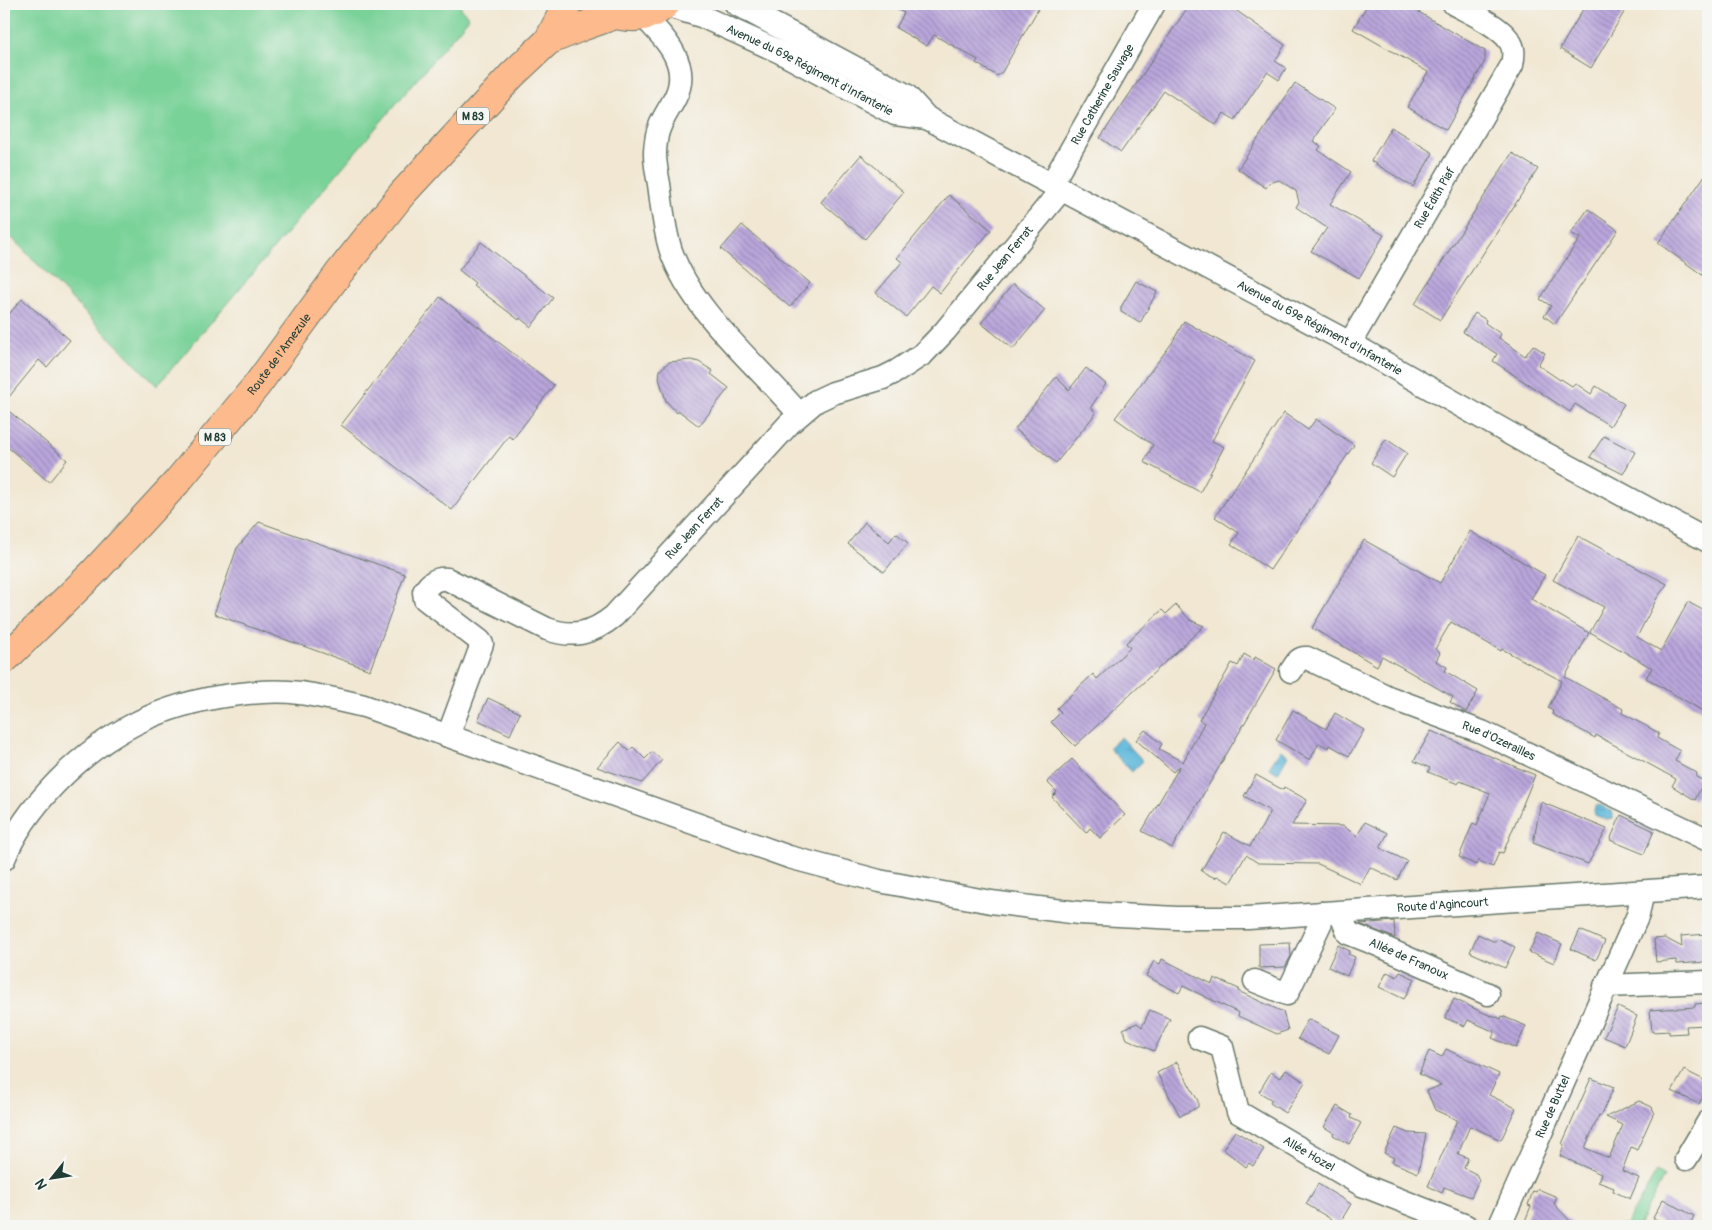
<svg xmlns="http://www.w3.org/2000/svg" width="1712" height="1230" font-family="Pangolin,sans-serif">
<defs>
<pattern id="water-ripples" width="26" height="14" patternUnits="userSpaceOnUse" patternTransform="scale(1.25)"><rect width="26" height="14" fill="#5eb8dc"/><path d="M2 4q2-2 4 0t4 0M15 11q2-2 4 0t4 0" fill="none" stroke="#4d97b3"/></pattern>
<pattern id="building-back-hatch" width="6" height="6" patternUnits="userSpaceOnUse" patternTransform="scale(1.25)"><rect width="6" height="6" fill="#baa6dc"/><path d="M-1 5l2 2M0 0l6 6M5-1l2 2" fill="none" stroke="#9788b3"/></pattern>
</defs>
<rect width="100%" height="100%" fill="#f6f6f2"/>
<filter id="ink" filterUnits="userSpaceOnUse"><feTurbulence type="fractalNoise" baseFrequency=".02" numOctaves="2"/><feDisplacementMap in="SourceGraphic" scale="10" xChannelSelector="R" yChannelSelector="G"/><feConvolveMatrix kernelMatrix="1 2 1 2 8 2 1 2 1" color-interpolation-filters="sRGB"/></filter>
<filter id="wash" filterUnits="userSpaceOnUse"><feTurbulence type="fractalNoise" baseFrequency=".0096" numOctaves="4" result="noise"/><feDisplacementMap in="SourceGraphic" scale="20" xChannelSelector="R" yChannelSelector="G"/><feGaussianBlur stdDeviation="1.12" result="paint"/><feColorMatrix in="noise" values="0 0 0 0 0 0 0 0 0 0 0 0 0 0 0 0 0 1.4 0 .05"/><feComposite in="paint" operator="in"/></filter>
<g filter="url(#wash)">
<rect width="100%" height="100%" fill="#f1e7d2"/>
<path fill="#79d298" stroke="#4c8866" d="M 4,4 L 458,4 L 469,18 L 157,386 L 4,230 Z
M 1656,1172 L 1664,1177 L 1638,1226 L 1620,1226 L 1621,1224 L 1626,1225 Z"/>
<path fill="url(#water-ripples)" stroke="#3e7a88" d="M 1121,737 L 1143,761 L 1132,772 L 1109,748 Z
M 1280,750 L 1288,755 L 1278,773 L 1269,768 Z
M 1600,805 L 1612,811 L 1613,815 L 1612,819 L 1607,820 L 1595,815 L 1594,810 L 1596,806 Z"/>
<g id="blocks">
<path fill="url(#building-back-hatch)" d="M 887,4 L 1041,4 L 1002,72 L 997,76 L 976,63 L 978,60 L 934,35 L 927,46 L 896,28 L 904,13 Z
M 1190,4 L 1227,4 L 1285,45 L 1275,61 L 1286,68 L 1279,80 L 1267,72 L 1235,120 L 1224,113 L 1216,125 L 1164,91 L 1121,152 L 1100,138 Z
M 1368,4 L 1405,4 L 1485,51 L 1485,61 L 1446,130 L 1407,107 L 1428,72 L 1353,29 Z
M 1586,4 L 1629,4 L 1591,68 L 1560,49 Z
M 1295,83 L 1335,109 L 1313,141 L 1321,146 L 1318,150 L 1351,172 L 1330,204 L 1384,235 L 1359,278 L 1311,251 L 1327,228 L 1296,207 L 1299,202 L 1296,191 L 1279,180 L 1269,183 L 1266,188 L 1238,169 Z
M 1391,127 L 1433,153 L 1413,187 L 1371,161 Z
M 1512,153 L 1538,169 L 1440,320 L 1415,304 Z
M 861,155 L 904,192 L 865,239 L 821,202 Z
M 1708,171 L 1708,279 L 1658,243 Z
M 949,195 L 991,230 L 940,293 L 931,286 L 906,317 L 876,293 L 902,262 L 897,258 Z
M 1588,209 L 1618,230 L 1555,324 L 1544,316 L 1551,306 L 1540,299 L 1580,238 L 1571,233 Z
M 742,225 L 810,283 L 790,307 L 721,249 Z
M 481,242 L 553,298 L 531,327 L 520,318 L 519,320 L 473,285 L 475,283 L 459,270 Z
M 1136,281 L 1157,292 L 1140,323 L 1121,312 L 1121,307 Z
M 1013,284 L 1045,310 L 1013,349 L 981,323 Z
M 440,297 L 554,385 L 513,439 L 509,436 L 452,510 L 341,425 Z
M 22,299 L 70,340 L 47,367 L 39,360 L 4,403 L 4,320 Z
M 1475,313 L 1486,320 L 1485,323 L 1501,334 L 1499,338 L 1525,356 L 1533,345 L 1545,353 L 1538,365 L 1560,380 L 1561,379 L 1572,386 L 1575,383 L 1591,394 L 1596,386 L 1624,404 L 1610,426 L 1575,404 L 1570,412 L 1493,361 L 1497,354 L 1463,332 Z
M 1184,321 L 1255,361 L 1212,441 L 1224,447 L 1200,492 L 1144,462 L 1153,445 L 1115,418 L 1172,343 Z
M 691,360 L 699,362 L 713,371 L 711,374 L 729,388 L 699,426 L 679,411 L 677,413 L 666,401 L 659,378 L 660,370 L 669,362 Z
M 1086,368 L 1106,384 L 1091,407 L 1096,413 L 1056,463 L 1015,429 L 1056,377 L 1069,390 Z
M 4,407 L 67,460 L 49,482 L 4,444 Z
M 1284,413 L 1308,430 L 1316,419 L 1354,445 L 1270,570 L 1231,544 L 1239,533 L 1215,517 Z
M 1604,436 L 1635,452 L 1623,474 L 1590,457 Z
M 1386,439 L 1407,453 L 1392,477 L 1371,463 Z
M 259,522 L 405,574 L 370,670 L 214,614 L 237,548 Z
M 865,522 L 889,542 L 896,533 L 908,543 L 884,572 L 848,544 Z
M 1470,531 L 1545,575 L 1531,599 L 1589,633 L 1565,677 L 1623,709 L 1622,713 L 1659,733 L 1657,738 L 1680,751 L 1675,761 L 1697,773 L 1696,777 L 1704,781 L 1695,800 L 1672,786 L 1676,779 L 1596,735 L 1595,738 L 1552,714 L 1553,711 L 1548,708 L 1562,681 L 1502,649 L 1501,651 L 1451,622 L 1435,649 L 1440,653 L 1436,661 L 1447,667 L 1445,671 L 1478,691 L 1466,712 L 1450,702 L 1453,697 L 1382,656 L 1377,666 L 1312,628 L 1364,540 L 1440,583 Z
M 1578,536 L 1667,584 L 1657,598 L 1637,637 L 1661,651 L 1688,602 L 1708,613 L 1708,714 L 1646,678 L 1652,668 L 1590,632 L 1604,607 L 1553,580 Z
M 1176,605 L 1190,620 L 1204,626 L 1075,746 L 1051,722 L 1061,712 L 1057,708 L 1093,674 L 1097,679 L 1130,648 L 1126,643 L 1162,610 L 1166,614 Z
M 1244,654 L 1254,660 L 1255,657 L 1276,669 L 1172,848 L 1142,831 L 1180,766 L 1173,772 L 1136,740 L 1145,730 L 1162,744 L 1159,749 L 1183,762 L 1204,723 L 1199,720 L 1232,663 L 1238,666 Z
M 488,698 L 520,713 L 510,735 L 478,720 Z
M 1293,710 L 1326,729 L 1335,713 L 1364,730 L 1349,756 L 1330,745 L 1329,748 L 1319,743 L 1310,760 L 1276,740 Z
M 1431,731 L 1535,775 L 1503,853 L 1499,852 L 1493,867 L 1478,861 L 1476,865 L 1459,857 L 1473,823 L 1477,825 L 1490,793 L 1460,781 L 1458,784 L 1428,772 L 1430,768 L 1414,761 Z
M 620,742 L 629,751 L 633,747 L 645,759 L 652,752 L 662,760 L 642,783 L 597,767 Z
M 1072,759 L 1125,815 L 1100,838 L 1090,828 L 1086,833 L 1052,797 L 1057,792 L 1047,782 Z
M 1256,775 L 1283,790 L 1284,787 L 1307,800 L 1292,825 L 1343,826 L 1357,836 L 1365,822 L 1388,833 L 1380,848 L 1407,861 L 1397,880 L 1370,867 L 1361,884 L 1318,864 L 1258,863 L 1246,855 L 1230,883 L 1217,876 L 1215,878 L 1201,871 L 1224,832 L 1250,846 L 1263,825 L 1270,811 L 1244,796 Z
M 1541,802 L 1607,829 L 1588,864 L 1533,843 Z
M 1621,815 L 1654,831 L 1644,854 L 1610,840 Z
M 1394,921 L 1395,938 L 1360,924 Z
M 1580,930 L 1605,941 L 1596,960 L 1571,949 Z
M 1538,933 L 1562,944 L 1554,963 L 1529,952 Z
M 1478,934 L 1495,942 L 1497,939 L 1515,947 L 1505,968 L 1470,952 Z
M 1708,934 L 1708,962 L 1677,964 L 1676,960 L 1656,962 L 1654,939 L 1665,938 L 1682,947 L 1681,936 Z
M 1290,943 L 1291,956 L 1285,967 L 1259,968 L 1259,944 Z
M 1338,945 L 1350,951 L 1348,954 L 1355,957 L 1347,976 L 1328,967 Z
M 1162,959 L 1212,984 L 1214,978 L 1239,989 L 1238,991 L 1283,1012 L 1288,1030 L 1277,1034 L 1238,1016 L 1239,1013 L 1183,986 L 1179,993 L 1146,976 L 1154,961 L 1160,964 Z
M 1387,972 L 1397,977 L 1400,972 L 1415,979 L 1404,999 L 1379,987 Z
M 1454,999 L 1491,1016 L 1492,1015 L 1501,1019 L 1502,1016 L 1526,1026 L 1516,1048 L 1492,1038 L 1495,1032 L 1468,1020 L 1465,1026 L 1445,1018 Z
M 1708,1003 L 1708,1025 L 1686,1026 L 1687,1033 L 1669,1034 L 1669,1031 L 1652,1032 L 1650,1010 L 1695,1007 L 1695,1004 Z
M 1618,1007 L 1637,1016 L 1625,1046 L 1604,1037 Z
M 1150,1010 L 1170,1019 L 1154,1051 L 1127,1039 L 1123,1029 L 1137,1023 L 1142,1027 Z
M 1308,1019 L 1339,1035 L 1329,1054 L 1298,1039 Z
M 1446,1049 L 1499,1074 L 1489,1095 L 1516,1108 L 1501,1140 L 1470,1126 L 1458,1154 L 1468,1158 L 1464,1168 L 1476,1174 L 1479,1180 L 1471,1197 L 1444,1187 L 1442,1193 L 1428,1186 L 1457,1120 L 1435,1110 L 1427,1091 L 1441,1085 L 1419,1074 L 1429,1051 L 1442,1057 Z
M 1177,1062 L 1198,1101 L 1198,1107 L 1180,1116 L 1157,1073 Z
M 1286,1070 L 1305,1082 L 1285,1113 L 1270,1103 L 1272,1100 L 1259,1092 L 1271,1072 L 1280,1078 Z
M 1684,1070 L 1708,1082 L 1708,1087 L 1699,1104 L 1672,1091 Z
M 1591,1078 L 1614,1087 L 1601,1116 L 1599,1115 L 1585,1148 L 1609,1158 L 1623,1125 L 1606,1117 L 1639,1101 L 1652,1107 L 1654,1112 L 1637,1150 L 1631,1147 L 1622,1171 L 1639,1178 L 1630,1199 L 1613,1191 L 1614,1188 L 1598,1182 L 1601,1174 L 1560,1156 L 1564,1145 L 1562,1144 Z
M 1337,1106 L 1352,1115 L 1351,1118 L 1361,1123 L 1349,1144 L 1333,1135 L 1334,1133 L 1324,1127 Z
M 1396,1128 L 1408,1133 L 1426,1134 L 1418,1173 L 1392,1162 L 1394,1158 L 1384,1153 Z
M 1235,1131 L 1264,1149 L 1253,1166 L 1249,1163 L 1246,1167 L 1223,1149 Z
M 1318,1184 L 1351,1204 L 1339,1224 L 1306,1204 Z
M 1538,1189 L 1557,1197 L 1554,1204 L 1575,1226 L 1523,1226 L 1531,1206 L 1528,1205 L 1533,1191 L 1536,1192 Z
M 1663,1199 L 1694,1216 L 1689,1226 L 1670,1226 L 1653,1218 Z"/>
</g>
</g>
<g filter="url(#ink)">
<use href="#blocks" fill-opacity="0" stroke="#68786b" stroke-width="1"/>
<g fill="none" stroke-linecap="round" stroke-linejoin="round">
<defs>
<g id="minor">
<path id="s1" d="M 736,4 L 906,95 L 927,118 L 1350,343 L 1528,444 L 1708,541"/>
<path id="s2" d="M 665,5 L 701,16 L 780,52 L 895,114 L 927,118"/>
<path d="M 643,16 C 665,38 692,65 675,98 C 669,110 660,121 657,135 C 656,141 655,148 655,154 C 655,164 657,174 659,184 C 662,206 664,230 671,251 C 693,313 757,364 799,414"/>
<path id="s3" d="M 1052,183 L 1154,4"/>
<path id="s4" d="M 1350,343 L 1512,65 C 1513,60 1514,54 1513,49 C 1509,29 1470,13 1454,4"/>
<path id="s5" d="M 1291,671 C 1296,664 1298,657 1307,658 L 1388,697 L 1482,732 L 1708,840"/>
<path id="s6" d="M 448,736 L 482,644 L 480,641 L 425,599 L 424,592 C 430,582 436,578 447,579 L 547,629 C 573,638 592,634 614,616 L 789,424 L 816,401 L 833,393 L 883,378 L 897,371 L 923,354 L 945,331 L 1062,189"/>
<path id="s7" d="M 4,859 C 15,831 35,805 55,784 C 105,732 161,704 232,695 C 254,692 278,690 300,693 C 322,696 343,701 364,706 L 789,857 L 879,881 L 991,902 L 1079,913 L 1177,918 L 1248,918 L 1708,887"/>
<path id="s8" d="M 1343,912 L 1343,920 L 1348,933 L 1376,944 L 1488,994"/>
<path d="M 1255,981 L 1287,994 L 1321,922 L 1321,913"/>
<path d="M 1605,986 L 1708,982"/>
<path id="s9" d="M 1199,1038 L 1222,1047 L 1238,1112 L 1362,1185 L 1466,1226"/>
<path d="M 1686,1159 L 1708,1122"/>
<path id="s10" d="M 1501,1226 L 1500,1225 L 1638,915 L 1641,900 L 1641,892"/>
</g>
<g id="major">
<path d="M 596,4 C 618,21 645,22 666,4"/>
<path d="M 548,41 L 584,26 L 615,15"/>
<path id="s11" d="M 4,660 L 93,573 L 177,482 L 257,385 L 339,273 L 402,194 L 512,75 L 548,41 L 567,4"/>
</g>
</defs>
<use href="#minor" stroke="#68786b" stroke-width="25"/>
<use href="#major" stroke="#68786b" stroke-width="30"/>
<use href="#minor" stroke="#fff" stroke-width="22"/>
<use href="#major" stroke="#fcba8d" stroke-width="28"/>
</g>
</g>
<g text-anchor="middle" stroke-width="4.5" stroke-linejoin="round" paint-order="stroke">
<g fill="#f6f6f2" stroke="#60746d" stroke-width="1">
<rect x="457" y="107.5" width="32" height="17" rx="4"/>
<rect x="199" y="428.5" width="32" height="17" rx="4"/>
</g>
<g font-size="11" font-weight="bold" fill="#1f3d34">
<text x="473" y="120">M 83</text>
<text x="215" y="441">M 83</text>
</g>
<g font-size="12" fill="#1f3d34" stroke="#f6f6f2">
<text dy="4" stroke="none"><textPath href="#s2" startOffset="159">Avenue du 69e Régiment d'Infanterie</textPath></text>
<text dy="4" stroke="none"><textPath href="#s3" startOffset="102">Rue Catherine Sauvage</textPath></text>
<text dy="4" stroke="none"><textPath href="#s4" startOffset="168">Rue Édith Piaf</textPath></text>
<text dy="4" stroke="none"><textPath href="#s6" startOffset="929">Rue Jean Ferrat</textPath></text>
<text dy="4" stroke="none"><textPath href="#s1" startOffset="669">Avenue du 69e Régiment d'Infanterie</textPath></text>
<text dy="4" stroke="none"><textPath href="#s11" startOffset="412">Route de l'Amezule</textPath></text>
<text dy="4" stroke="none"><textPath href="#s6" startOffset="509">Rue Jean Ferrat</textPath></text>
<text dy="4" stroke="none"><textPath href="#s5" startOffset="231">Rue d'Ozerailles</textPath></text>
<text dy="4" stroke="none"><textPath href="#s7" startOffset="1538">Route d'Agincourt</textPath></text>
<text dy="4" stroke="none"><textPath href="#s8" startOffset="88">Allée de Franoux</textPath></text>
<text dy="4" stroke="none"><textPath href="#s10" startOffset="131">Rue de Buttel</textPath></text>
<text dy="4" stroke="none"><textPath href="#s9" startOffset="174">Allée Hozel</textPath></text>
</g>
</g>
<rect width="1712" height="1230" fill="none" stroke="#f6f6f2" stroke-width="20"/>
<g transform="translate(52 1178) rotate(240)" stroke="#f6f6f2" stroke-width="4" paint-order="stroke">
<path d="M0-4L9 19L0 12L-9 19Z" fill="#1f3d34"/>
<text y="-8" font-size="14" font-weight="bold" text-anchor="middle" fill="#1f3d34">N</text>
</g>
</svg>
